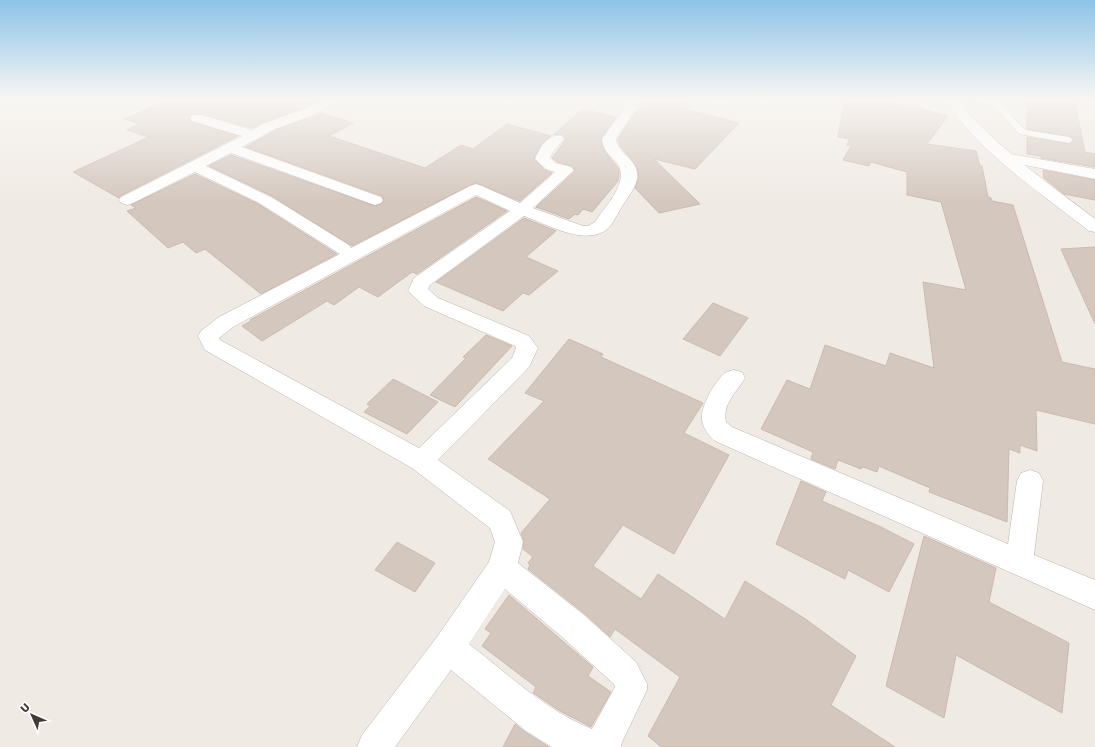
<svg xmlns="http://www.w3.org/2000/svg" width="1095" height="747" font-family="Rubik,sans-serif">
<rect width="100%" height="100%" fill="#f0eae4"/>
<path fill="#d4c7be" stroke="#cbbaaf" d="M 174,98 L 322,98 L 303,108 L 264,122 L 252,128 L 202,114 L 192,114 L 189,117 L 192,122 L 238,136 L 120,196 L 119,198 L 73,172 L 149,137 L 127,130 L 139,124 L 124,119 Z
M 652,98 L 663,98 L 689,104 L 684,109 L 739,123 L 695,169 L 654,159 L 700,204 L 659,213 L 635,188 L 639,177 L 637,167 L 621,147 L 618,139 L 635,113 Z
M 845,98 L 914,107 L 948,116 L 927,144 L 976,151 L 980,166 L 982,166 L 988,197 L 991,198 L 992,201 L 1013,205 L 1062,362 L 1095,369 L 1095,424 L 1036,410 L 1037,451 L 1020,445 L 1020,453 L 1009,449 L 1007,522 L 929,492 L 930,488 L 879,466 L 877,472 L 863,467 L 861,469 L 838,460 L 835,469 L 811,459 L 813,452 L 761,429 L 787,380 L 810,389 L 825,345 L 886,366 L 890,353 L 934,368 L 923,282 L 966,290 L 941,202 L 907,195 L 907,172 L 871,162 L 869,166 L 843,160 L 851,146 L 847,145 L 850,139 L 838,137 Z
M 1042,98 L 1074,98 L 1085,152 L 1095,154 L 1095,167 L 1041,158 L 1041,156 L 1027,154 L 1027,137 L 1069,144 L 1074,140 L 1069,136 L 1027,129 L 1027,102 L 1043,104 Z
M 583,109 L 616,117 L 601,139 L 604,150 L 619,169 L 619,176 L 618,181 L 592,212 L 583,209 L 578,215 L 575,214 L 569,219 L 536,207 L 575,171 L 572,166 L 557,162 L 552,158 L 566,139 L 562,134 L 553,135 Z
M 321,113 L 353,123 L 329,136 L 425,168 L 461,145 L 473,149 L 507,124 L 551,136 L 541,145 L 534,159 L 545,170 L 552,173 L 520,201 L 476,183 L 470,185 L 352,246 L 272,196 L 209,166 L 231,155 L 375,206 L 381,204 L 384,201 L 382,196 L 246,147 L 276,130 Z
M 1043,170 L 1095,180 L 1095,200 L 1064,194 L 1044,178 Z
M 195,174 L 258,204 L 337,254 L 261,294 L 205,249 L 196,253 L 183,242 L 168,248 L 127,211 L 136,208 L 131,205 Z
M 476,197 L 507,211 L 417,274 L 412,272 L 378,297 L 359,287 L 334,305 L 327,301 L 262,341 L 242,326 L 251,321 L 250,320 Z
M 524,218 L 556,231 L 526,257 L 558,271 L 529,295 L 523,293 L 503,311 L 436,282 Z
M 1095,247 L 1095,324 L 1061,249 Z
M 713,303 L 748,318 L 720,356 L 683,339 Z
M 486,335 L 512,346 L 455,407 L 430,395 L 466,358 L 463,357 Z
M 569,339 L 603,354 L 601,357 L 703,403 L 684,433 L 729,455 L 674,554 L 623,525 L 593,566 L 641,599 L 658,574 L 725,619 L 745,581 L 804,618 L 856,656 L 831,705 L 895,747 L 661,747 L 648,736 L 680,677 L 615,629 L 610,637 L 585,614 L 528,569 L 530,565 L 528,563 L 533,557 L 523,549 L 524,541 L 521,533 L 550,499 L 488,459 L 544,401 L 525,393 Z
M 393,379 L 438,402 L 407,434 L 364,412 L 370,406 L 367,404 Z
M 801,481 L 826,492 L 822,501 L 881,527 L 914,544 L 889,592 L 848,570 L 845,579 L 776,544 Z
M 924,536 L 996,568 L 989,602 L 1069,643 L 1062,713 L 956,655 L 944,718 L 886,686 Z
M 397,542 L 435,563 L 415,592 L 375,570 Z
M 509,595 L 593,667 L 588,676 L 611,692 L 591,727 L 560,711 L 533,693 L 536,687 L 482,646 L 491,633 L 485,629 Z
M 515,724 L 525,732 L 549,747 L 503,747 Z"/>
<g fill="none" stroke-linecap="round" stroke-linejoin="round">
<defs>
<path id="service" d="M 963,98 L 995,98 L 1025,130 L 1069,137 L 1073,140 L 1069,143 L 1019,134 L 993,105 L 967,100 Z"/>
<path id="minor" d="M 325,98 L 340,98 L 338,101 L 314,115 L 275,129 L 242,147 L 381,197 L 383,200 L 381,203 L 375,205 L 369,203 L 231,153 L 206,166 L 271,197 L 349,245 L 351,248 L 470,186 L 476,184 L 482,186 L 520,203 L 555,172 L 546,169 L 535,159 C 540,148 548,133 562,136 L 564,139 L 553,152 L 550,158 L 556,163 L 571,167 L 574,170 L 533,208 L 583,226 L 588,226 L 595,222 C 605,207 632,179 616,162 C 609,155 603,150 602,139 L 631,98 L 643,98 L 616,139 C 618,153 635,158 637,172 C 639,184 629,195 623,205 C 618,212 613,225 606,230 C 584,246 546,224 524,216 L 430,285 L 428,289 L 438,298 L 529,336 L 538,348 L 529,367 L 438,460 L 510,511 L 523,542 L 518,563 L 584,615 L 636,662 L 647,684 L 647,690 L 622,742 L 621,747 L 552,747 L 526,731 L 451,670 L 395,747 L 357,747 L 362,735 L 437,637 L 489,562 L 495,542 L 490,528 L 412,468 L 205,350 L 198,336 L 201,331 L 219,317 L 340,254 L 259,203 L 195,172 L 133,203 L 127,205 L 121,203 L 119,200 L 121,197 L 242,136 L 192,121 L 190,118 L 192,115 L 202,115 L 252,130 L 265,123 L 304,109 ZM 476,195 L 510,211 L 414,278 L 408,291 L 424,306 L 515,346 L 516,348 L 512,358 L 419,448 L 220,340 L 219,338 L 233,327 ZM 505,589 L 562,637 L 614,684 L 615,687 L 592,729 C 546,711 508,674 469,644 Z
M 703,98 C 710,98 723,95 728,102 L 727,105 L 722,106 L 705,101 Z
M 1005,153 L 1095,169 L 1095,179 L 1000,160 L 998,157 L 1000,154 Z
M 734,370 L 742,372 L 745,378 C 737,392 722,404 726,422 L 732,427 L 1008,544 L 1017,481 L 1021,473 L 1030,470 L 1039,473 L 1043,481 L 1034,555 L 1095,580 L 1095,610 L 715,441 C 709,436 703,428 702,420 C 700,407 715,381 725,373 C 728,371 731,371 734,370 Z"/>
<path id="tertiary" d="M 944,98 L 956,98 C 995,147 1046,181 1095,219 L 1095,232 L 1089,231 C 1040,192 977,152 944,98 Z"/>
</defs>
<use href="#service" stroke="#beb3ab" stroke-width="1"/>
<use href="#minor" stroke="#beb3ab" stroke-width="1"/>
<use href="#tertiary" stroke="#beb3ab" stroke-width="1"/>
<use href="#service" fill="#fff" fill-rule="evenodd"/>
<use href="#minor" fill="#fff" fill-rule="evenodd"/>
<use href="#tertiary" fill="#fff" fill-rule="evenodd"/>
</g>
<linearGradient id="sky" x2="0" y2="1"><stop stop-color="#8dc3e8"/><stop offset="0.49" stop-color="#f8f6f3"/><stop offset="1" stop-color="#f8f6f3" stop-opacity="0"/></linearGradient>
<rect width="1095" height="202" fill="url(#sky)"/>
<g transform="translate(32 715) rotate(315)" stroke="#ffffff" stroke-width="3" paint-order="stroke">
<path d="M0-3L7 15L0 10L-7 15Z" fill="#423a35"/>
<text y="-6" font-size="11" font-weight="bold" text-anchor="middle" fill="#423a35">U</text>
</g>
</svg>
